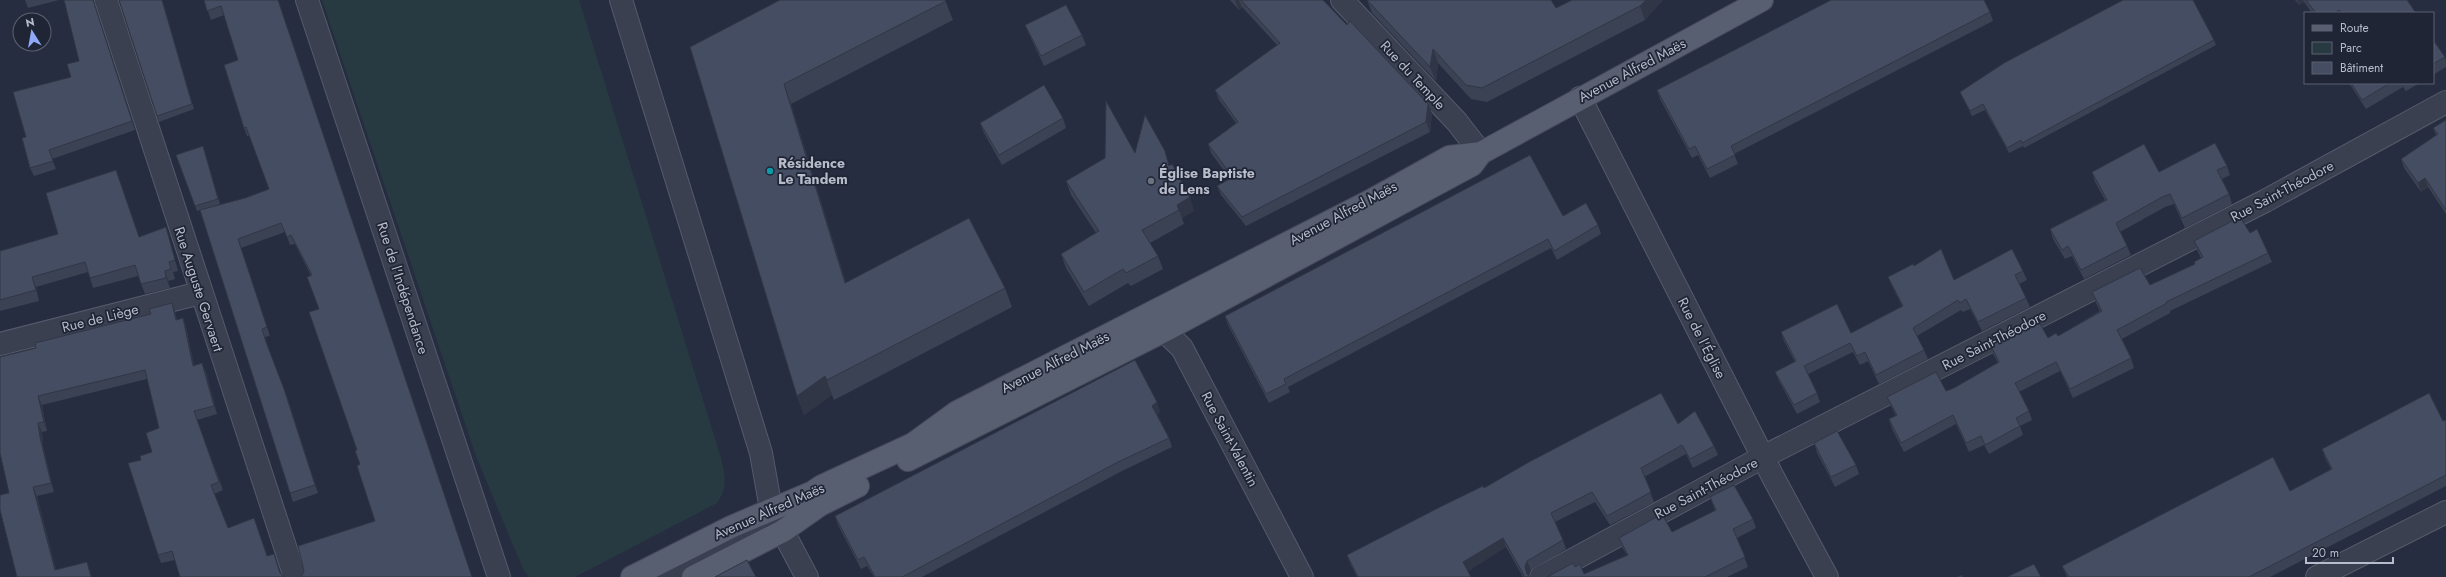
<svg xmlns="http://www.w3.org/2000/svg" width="2446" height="577" font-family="Jost,sans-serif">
<rect width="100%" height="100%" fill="#262d40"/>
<path fill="#283a41" d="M 322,0 L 579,0 L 721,458 C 725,476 728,487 717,503 L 575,577 L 529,577 L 523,569 L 476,456 Z"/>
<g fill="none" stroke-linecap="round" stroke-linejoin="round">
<defs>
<path id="minor" d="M 106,0 L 295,577
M 307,0 L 499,577
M 621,0 L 761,453 L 771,509 L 807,577
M 1342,0 L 1457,122 L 1481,153
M 1580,98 L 1773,477 L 1827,577
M 1148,323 L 1164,331 L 1182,348 L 1302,577
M 0,344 L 200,293
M 665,577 L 737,541 L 758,527 L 771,509
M 1541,577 L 1763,457 L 2265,201 L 2446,102
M 2317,577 L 2446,512"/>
<path id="major" d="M 908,460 L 1164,331 L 1472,165 L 1481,153
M 632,577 L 731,527 L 813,492 L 822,486 L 913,444 L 957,412 L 1368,202 L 1449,157 L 1481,153 L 1762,0
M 693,577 L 783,531 L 820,505 L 858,486"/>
</defs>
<use href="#minor" stroke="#555b6a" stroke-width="24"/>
<use href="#major" stroke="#444959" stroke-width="24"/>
<use href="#minor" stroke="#3a4050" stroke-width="22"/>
<use href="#major" stroke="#585f70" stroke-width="22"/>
</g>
<path fill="#3b4254" d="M 25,0 L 59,0 L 28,8 Z
M 119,0 L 162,0 L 194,109 L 159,122 Z
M 204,0 L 278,0 L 375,521 L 357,450 L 319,309 L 311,276 L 295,244 L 290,245 L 285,232 L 241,248 L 270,336 L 265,337 L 268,348 L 287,397 L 318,493 L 293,502 L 200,210 L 197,211 L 176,155 L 203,146 L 220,204 L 209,208 L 245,198 L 269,189 L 250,136 L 247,136 L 244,128 L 238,60 L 224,15 L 211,20 Z
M 945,0 L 953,20 L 791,104 L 846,283 L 1005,288 L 1012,307 L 834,400 L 832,395 L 804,415 L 797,396 L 690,47 Z
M 1230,0 L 1323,0 L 1432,113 L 1430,132 L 1246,226 L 1221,195 L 1217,186 L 1230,179 L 1211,153 L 1208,144 L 1236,123 L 1219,100 L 1215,90 L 1277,45 L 1242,7 L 1239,10 Z
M 1367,0 L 1556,8 L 1663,0 L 1645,20 L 1487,102 L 1471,99 L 1438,63 L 1436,81 L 1372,13 Z
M 2295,0 L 2407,0 L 2416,13 L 2312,13 L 2304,2 L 2299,5 Z
M 94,4 L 135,130 L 52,159 L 56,169 L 34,176 L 30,168 L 26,137 L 71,77 L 79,61 Z
M 1990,12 L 1993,21 L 1734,154 L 1738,164 L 1710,178 L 1698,155 L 1692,158 L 1660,99 L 1657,90 Z
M 1025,25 L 1082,35 L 1086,45 L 1044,66 L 1029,34 Z
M 2214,40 L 2216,45 L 2024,148 L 2023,146 L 2009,153 L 1985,110 L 1972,116 L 1962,97 L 1960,92 Z
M 2433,40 L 2445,57 L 2446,61 L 2446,67 L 2433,75 Z
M 2349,83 L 2420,83 L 2406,91 L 2403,87 L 2366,109 Z
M 1063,118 L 1066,128 L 1002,165 L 984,133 L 980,123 Z
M 2446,120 L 2446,214 L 2428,187 L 2421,192 L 2404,168 L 2401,159 L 2436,135 L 2433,128 Z
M 1135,153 L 1170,166 L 1194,211 L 1182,218 L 1184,224 L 1150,243 L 1158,256 L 1163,269 L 1131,286 L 1128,283 L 1089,306 L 1066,268 L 1061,254 L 1096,233 L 1071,195 L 1066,181 Z
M 2227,166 L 2230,175 L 2222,179 L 2229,194 L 2232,204 L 2185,228 L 2174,204 L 2165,207 L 2120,232 L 2127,246 L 2131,255 L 2084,279 L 2072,256 L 2065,259 L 2053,239 L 2050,229 L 2105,200 L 2095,182 L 2092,172 L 2159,172 Z
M 1563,216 L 1598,225 L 1601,234 L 1557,260 L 1551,248 L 1288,387 L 1290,392 L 1269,403 L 1228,325 L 1225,316 Z
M 166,227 L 178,271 L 173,272 L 175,279 L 168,281 L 170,288 L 145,294 L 138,276 L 93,288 L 88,272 L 36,287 L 39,301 L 0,311 L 0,251 L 139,237 Z
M 2250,233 L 2268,253 L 2272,262 L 2170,311 L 2170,313 L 2122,339 L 2131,358 L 2134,368 L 2073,398 L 2060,371 L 2019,392 L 2029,411 L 2032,420 L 2020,426 L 2023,435 L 1989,454 L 1984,445 L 1969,452 L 1956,424 L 1904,452 L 1892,429 L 1889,419 L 1896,416 L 1891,406 L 1887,397 L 1946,391 L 1954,388 L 1998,363 L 1993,354 L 1990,344 L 2048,338 L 2058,336 L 2100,311 L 2095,301 L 2092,292 L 2150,285 L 2195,264 L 2201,258 L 2197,250 L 2194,241 Z
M 1914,266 L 1954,280 L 2023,271 L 2027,280 L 2019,284 L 2026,298 L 2030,307 L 1982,331 L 1970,309 L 1963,312 L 1961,310 L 1917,336 L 1924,350 L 1928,359 L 1879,384 L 1868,361 L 1860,365 L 1853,352 L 1808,374 L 1817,393 L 1820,402 L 1797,414 L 1779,381 L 1775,372 L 1795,362 L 1784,341 L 1781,332 L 1851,333 L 1902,306 L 1892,286 L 1888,277 Z
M 175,312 L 177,320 L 183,318 L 186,327 L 194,365 L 206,372 L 217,414 L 197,420 L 223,490 L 214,494 L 228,528 L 257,526 L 267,556 L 281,573 L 175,560 L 161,563 L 158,555 L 141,460 L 152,452 L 159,428 L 147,379 L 42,405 L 47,431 L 42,432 L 43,446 L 54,492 L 37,496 L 56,570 L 90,570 L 92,577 L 17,577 L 9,493 L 0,357 Z
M 1160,411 L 1157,414 L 1169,438 L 1172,447 L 1122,471 L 922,577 L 874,577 L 867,566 L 861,569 L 838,525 L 835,516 Z
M 2446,420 L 2446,486 L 2270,577 L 2067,577 L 2066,575 L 2062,566 L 2290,491 L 2331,469 L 2325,458 L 2322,449 L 2443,421 Z
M 1678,424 L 1714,446 L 1718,455 L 1693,468 L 1686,454 L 1644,477 L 1654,502 L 1610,525 L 1595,502 L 1555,522 L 1563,540 L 1566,549 L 1531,570 L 1529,576 L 1530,577 L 1523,577 L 1506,547 L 1468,571 L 1471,577 L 1357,577 L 1351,565 L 1347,555 L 1484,488 Z
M 1814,443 L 1856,465 L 1859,474 L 1835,487 L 1817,453 Z
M 1710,497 L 1753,519 L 1756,528 L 1737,538 L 1748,567 L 1727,577 L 1547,577 L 1575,567 L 1584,574 L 1627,555 L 1622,547 L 1619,538 L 1672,532 L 1715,511 Z"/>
<path fill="#303645" d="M 1236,0 L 1239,0 L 1242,7 L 1239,10 L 1235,1 Z
M 1646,0 L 1663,0 L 1645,20 L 1640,6 Z
M 2297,0 L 2303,0 L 2304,2 L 2299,5 Z
M 1433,49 L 1438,63 L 1436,81 L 1430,67 Z
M 784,84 L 791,104 L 852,303 L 845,283 Z
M 1428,104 L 1432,113 L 1430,132 L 1426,122 Z
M 2425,178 L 2428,187 L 2421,192 L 2418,183 Z
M 1190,197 L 1194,211 L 1182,218 L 1177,205 Z
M 165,271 L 168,281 L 170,288 L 166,278 Z
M 32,277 L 36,287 L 39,301 L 36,290 Z
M 172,303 L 175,312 L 179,328 L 176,320 Z
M 183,318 L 186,327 L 196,374 L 193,366 Z
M 202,363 L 206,372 L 217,414 L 214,406 Z
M 825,376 L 832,395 L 804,415 L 797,396 Z
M 284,389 L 287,397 L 318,493 L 315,485 Z
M 38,396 L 42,405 L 47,431 L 44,422 Z
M 1157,402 L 1160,411 L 1156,415 L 1152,406 Z
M 38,423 L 42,432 L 43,446 L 54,492 L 51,483 L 40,437 Z
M 33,487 L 37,496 L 58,577 L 55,570 Z
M 1503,538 L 1506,547 L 1467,572 L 1463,562 Z
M 1527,561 L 1531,570 L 1528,577 L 1525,567 Z
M 87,562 L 90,570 L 92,577 L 91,577 Z"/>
<path fill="#454d62" stroke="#303645" d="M 64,0 L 93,0 L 132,121 L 49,150 L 53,161 L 30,168 L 22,138 L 26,137 L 13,92 L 71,77 L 67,64 L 79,61 Z
M 119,0 L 162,0 L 192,104 L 157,116 Z
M 204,0 L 278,0 L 472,577 L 301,577 L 304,571 L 298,546 L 375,521 L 357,466 L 360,464 L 355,451 L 357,450 L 309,312 L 319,309 L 307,277 L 312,275 L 291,235 L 287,237 L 281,223 L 238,239 L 267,327 L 262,329 L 266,342 L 284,389 L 315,485 L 290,493 L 200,210 L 245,198 L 269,189 L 246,127 L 244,128 L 224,65 L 238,60 L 221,6 L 207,11 Z
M 780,0 L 945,0 L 946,1 L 784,84 L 845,283 L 969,218 L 1005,288 L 827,380 L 825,376 L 797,396 L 690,47 Z
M 1241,0 L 1323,0 L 1347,25 L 1350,21 L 1428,104 L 1426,122 L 1242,217 L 1217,186 L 1233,177 L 1208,144 L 1238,122 L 1215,90 L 1280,43 Z
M 1367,0 L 1551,0 L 1556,8 L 1572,0 L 1646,0 L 1640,6 L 1482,88 L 1466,85 L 1433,49 L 1430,67 Z
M 1831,0 L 1984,0 L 1990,12 L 1731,146 L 1735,155 L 1707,169 L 1695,146 L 1689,149 L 1657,90 Z
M 2123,0 L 2193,0 L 2214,40 L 2022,143 L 2021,140 L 2007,148 L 1983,104 L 1970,111 L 1960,92 L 2004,63 Z
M 2306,0 L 2407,0 L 2416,13 L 2341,13 L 2339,10 L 2335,13 L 2316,13 Z
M 1066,5 L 1082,35 L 1041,56 L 1025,25 Z
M 2433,40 L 2445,57 L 2433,64 Z
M 2351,83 L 2390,83 L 2362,100 Z
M 1044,85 L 1063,118 L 999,155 L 980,123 Z
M 1106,101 L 1135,153 L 1145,115 L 1165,151 L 1169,166 L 1172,164 L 1190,197 L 1177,205 L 1179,210 L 1142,230 L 1158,256 L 1126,273 L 1123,269 L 1084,292 L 1061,254 L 1099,231 L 1066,181 L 1105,158 Z
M 2446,120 L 2446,210 L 2425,178 L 2418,183 L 2401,159 L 2438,134 L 2433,128 Z
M 2215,143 L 2227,166 L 2217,170 L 2229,194 L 2182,218 L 2170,194 L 2162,197 L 2116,223 L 2127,246 L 2081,270 L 2068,246 L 2062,250 L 2050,229 L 2107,200 L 2092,172 L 2144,144 L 2159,172 Z
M 203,146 L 218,199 L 195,206 L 176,155 Z
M 1530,155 L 1563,216 L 1586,203 L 1598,225 L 1554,251 L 1548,239 L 1284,379 L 1286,384 L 1266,394 L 1225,316 Z
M 116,170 L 139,237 L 166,227 L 175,260 L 169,262 L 171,269 L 165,271 L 166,278 L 141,284 L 135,265 L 90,278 L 85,262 L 32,277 L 36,290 L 0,300 L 0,251 L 58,234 L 46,193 Z
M 2240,217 L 2250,233 L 2257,229 L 2268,253 L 2166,302 L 2167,303 L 2117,330 L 2131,358 L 2070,389 L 2056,362 L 2015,383 L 2029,411 L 2016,418 L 2020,426 L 1985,445 L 1981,436 L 1966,443 L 1953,415 L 1901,443 L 1889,419 L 1897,415 L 1887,397 L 1936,372 L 1946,391 L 1954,388 L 1999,362 L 1990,344 L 2038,320 L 2048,338 L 2056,333 L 2058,336 L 2102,311 L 2092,292 L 2140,268 L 2150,285 L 2195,264 L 2194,262 L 2203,257 L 2194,241 Z
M 1941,249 L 1954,280 L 2012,249 L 2023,271 L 2015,275 L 2026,298 L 1978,322 L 1966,299 L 1960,303 L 1958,300 L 1913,328 L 1924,350 L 1876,375 L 1865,352 L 1857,356 L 1850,343 L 1804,366 L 1817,393 L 1794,405 L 1775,372 L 1796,361 L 1781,332 L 1837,304 L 1851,333 L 1903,306 L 1888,277 L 1913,264 L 1914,266 Z
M 172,303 L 176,320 L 183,318 L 193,366 L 202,363 L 214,406 L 194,411 L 219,482 L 211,485 L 228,528 L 254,518 L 267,556 L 274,554 L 280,573 L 285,577 L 180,577 L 172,551 L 158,555 L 128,463 L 141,460 L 140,456 L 152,452 L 146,433 L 159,428 L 145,370 L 38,396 L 44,422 L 38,423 L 40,437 L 51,483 L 33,487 L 55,570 L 87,562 L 91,577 L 17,577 L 0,510 L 0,495 L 9,493 L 0,453 L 0,357 L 36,348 L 35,343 L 151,314 L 149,309 Z
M 1135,360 L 1157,402 L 1152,406 L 1169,438 L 1118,462 L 902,577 L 875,577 L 864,557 L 858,560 L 835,516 Z
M 1661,393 L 1678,424 L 1695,411 L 1714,446 L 1690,459 L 1682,445 L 1641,468 L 1651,492 L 1607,516 L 1592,492 L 1551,513 L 1563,540 L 1527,561 L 1525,567 L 1527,574 L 1530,577 L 1525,577 L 1503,538 L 1463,562 L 1471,577 L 1358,577 L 1347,555 L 1440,507 L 1483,486 L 1484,488 L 1529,462 Z
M 2429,393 L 2443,421 L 2446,420 L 2446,475 L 2249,577 L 2069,577 L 2062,566 L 2273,457 L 2290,491 L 2332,469 L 2322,449 Z
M 1837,431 L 1856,465 L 1831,477 L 1814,443 Z
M 1734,485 L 1753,519 L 1733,529 L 1745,557 L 1705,577 L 1547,577 L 1573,563 L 1575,567 L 1580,564 L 1584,574 L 1628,555 L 1619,538 L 1662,514 L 1672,532 L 1716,510 L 1710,497 Z
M 747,560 L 756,577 L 715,577 Z
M 2034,564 L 2041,577 L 2007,577 Z
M 1962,575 L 1963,577 L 1957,577 Z"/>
<circle fill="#0f9aa8" stroke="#1f2535" stroke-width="1.5" cx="770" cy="171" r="4"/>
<circle fill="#6b7280" stroke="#1f2535" stroke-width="1.5" cx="1151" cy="181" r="4"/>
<g text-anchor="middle" stroke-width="3.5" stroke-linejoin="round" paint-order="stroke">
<g font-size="14" fill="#b7bbca" stroke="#1f2535">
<text transform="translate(1632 70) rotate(-28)" y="5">Avenue Alfred Maës</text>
<text transform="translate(1413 75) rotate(47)" y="5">Rue du Temple</text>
<text transform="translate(2282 191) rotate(-28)" y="5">Rue Saint-Théodore</text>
<text transform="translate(1343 213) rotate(-28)" y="5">Avenue Alfred Maës</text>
<text transform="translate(403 288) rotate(72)" y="5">Rue de l'Indépendance</text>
<text transform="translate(199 289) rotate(72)" y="5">Rue Auguste Gervaert</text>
<text transform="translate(100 318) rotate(-14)" y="5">Rue de Liège</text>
<text transform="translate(1702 338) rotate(63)" y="5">Rue de l'Église</text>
<text transform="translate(1994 340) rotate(-27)" y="5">Rue Saint-Théodore</text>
<text transform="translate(1055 362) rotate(-27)" y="5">Avenue Alfred Maës</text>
<text transform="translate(1230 439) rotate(62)" y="5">Rue Saint-Valentin</text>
<text transform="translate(1706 488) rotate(-28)" y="5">Rue Saint-Théodore</text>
<text transform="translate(769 511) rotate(-24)" y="5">Avenue Alfred Maës</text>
</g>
<g font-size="14" font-weight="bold" fill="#b7bbca" stroke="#1f2535" text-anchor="start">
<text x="778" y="168">Résidence<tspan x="778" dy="16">Le Tandem</tspan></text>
<text x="1159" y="178">Église Baptiste<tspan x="1159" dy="16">de Lens</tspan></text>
</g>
</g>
<rect x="2304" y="12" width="130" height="72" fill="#1f2535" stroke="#5c6171"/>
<rect x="2312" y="25" width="20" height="6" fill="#585f70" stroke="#5c6171"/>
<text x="2340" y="32" font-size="12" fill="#b7bbca">Route</text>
<rect x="2312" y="42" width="20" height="12" fill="#283a41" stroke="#5c6171"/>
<text x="2340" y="52" font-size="12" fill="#b7bbca">Parc</text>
<rect x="2312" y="62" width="20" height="12" fill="#454d62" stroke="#5c6171"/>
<text x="2340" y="72" font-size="12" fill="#b7bbca">Bâtiment</text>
<g transform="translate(32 32) rotate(349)"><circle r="19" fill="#1f2535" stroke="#5c6171"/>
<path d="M0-3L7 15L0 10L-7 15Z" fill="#90a9f6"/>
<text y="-6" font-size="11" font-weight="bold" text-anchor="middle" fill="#b7bbca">N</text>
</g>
<path d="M2306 557v6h87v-6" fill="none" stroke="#b7bbca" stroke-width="2"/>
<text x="2312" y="557" font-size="12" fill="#b7bbca" stroke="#1f2535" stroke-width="3" paint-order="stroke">20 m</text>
</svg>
